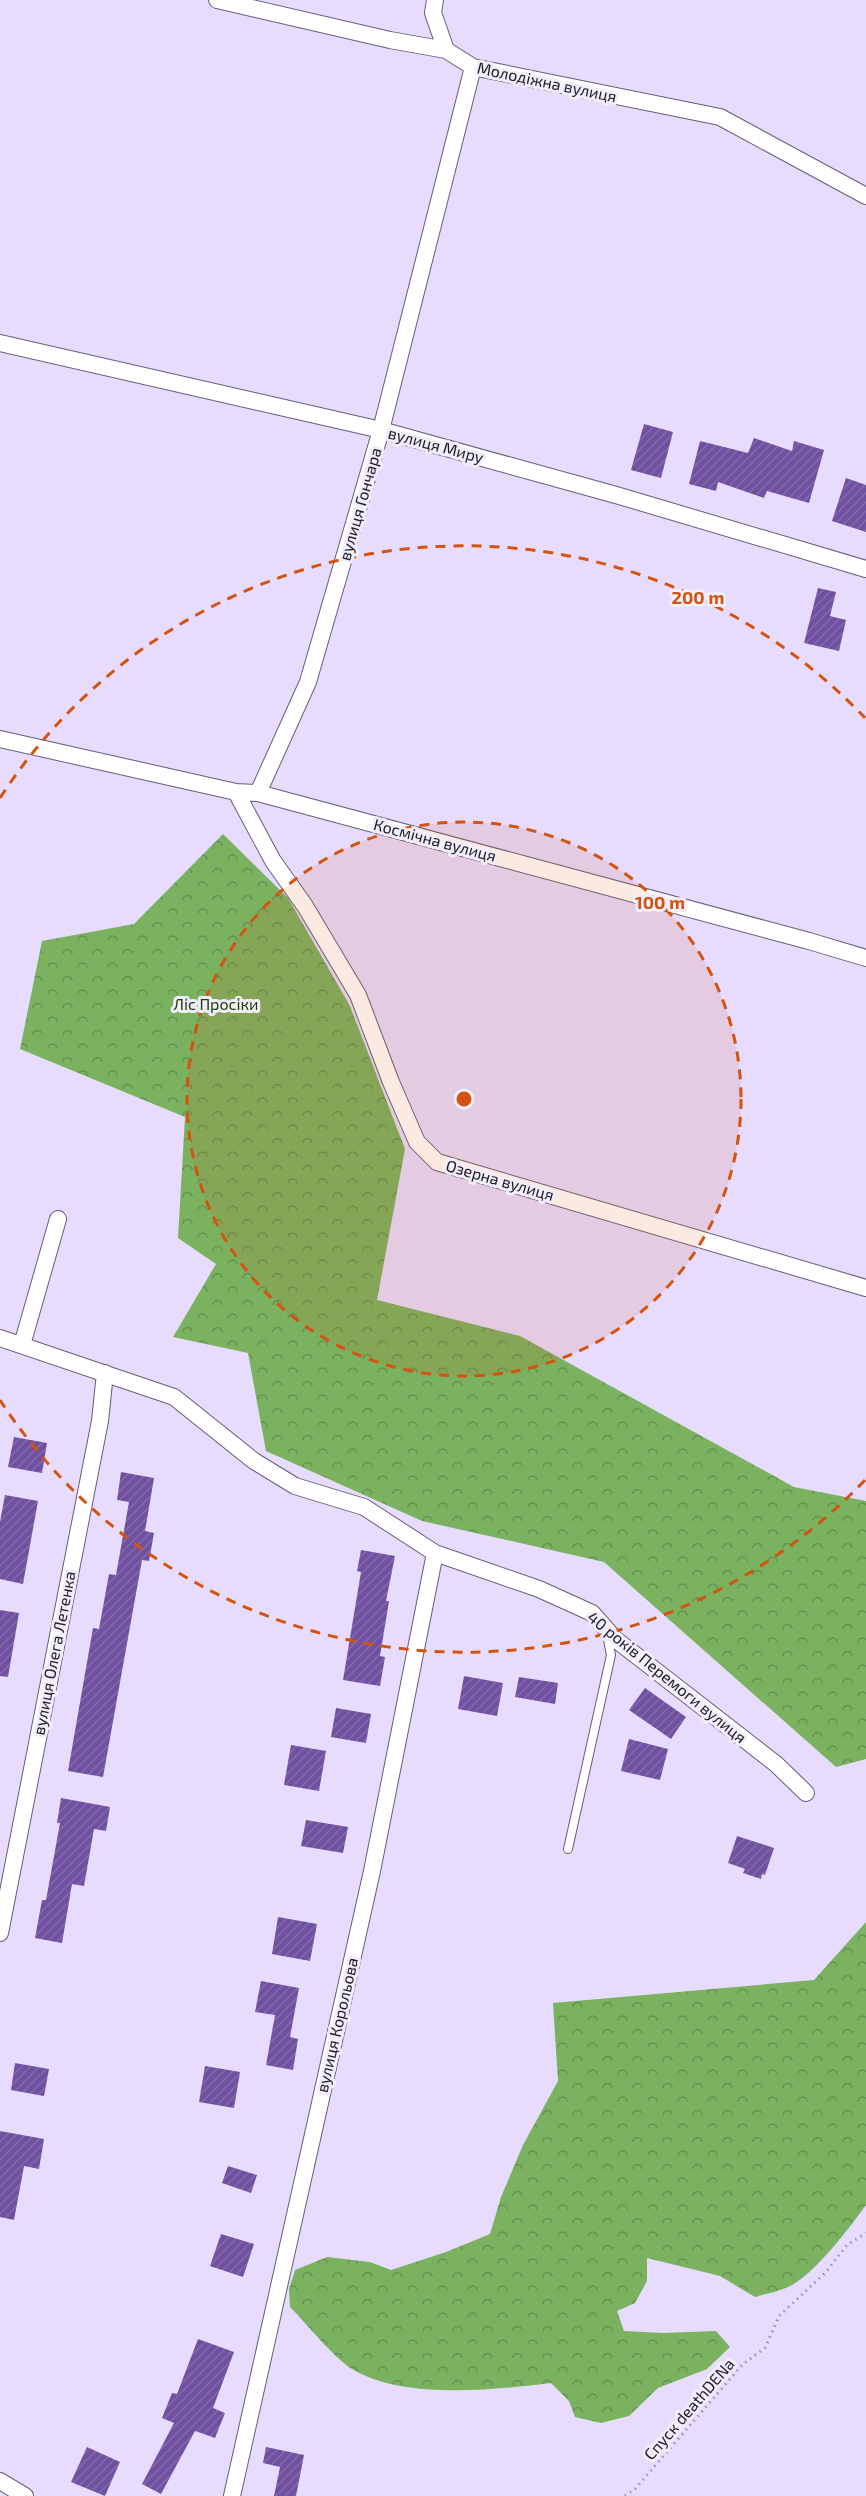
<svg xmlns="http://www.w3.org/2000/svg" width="866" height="2496" font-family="'Exo 2',sans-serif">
<defs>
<pattern id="forest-crowns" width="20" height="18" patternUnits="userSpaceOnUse" patternTransform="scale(1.5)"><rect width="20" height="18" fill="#7ab260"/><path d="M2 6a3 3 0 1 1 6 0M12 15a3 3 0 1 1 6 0" fill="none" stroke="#63904f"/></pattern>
<pattern id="building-hatch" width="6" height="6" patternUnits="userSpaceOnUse" patternTransform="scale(1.5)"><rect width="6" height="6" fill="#7050a1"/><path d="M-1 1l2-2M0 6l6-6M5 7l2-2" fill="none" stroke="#836aa8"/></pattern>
</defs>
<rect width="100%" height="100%" fill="#e7dcfe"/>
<path fill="url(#forest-crowns)" d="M 223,834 L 288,898 L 350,1006 L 405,1149 L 377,1300 L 520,1336 L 794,1487 L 866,1501 L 866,1759 L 836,1767 L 604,1562 L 422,1521 L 266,1451 L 248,1353 L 173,1337 L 216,1264 L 178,1238 L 185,1117 L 20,1049 L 42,941 L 134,924 Z
M 866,1922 L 866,2205 C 849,2228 813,2277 786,2288 C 776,2292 765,2294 755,2297 L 720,2276 L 647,2258 L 647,2281 L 635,2303 L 617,2311 L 624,2331 L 663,2333 L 716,2331 L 730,2347 L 707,2369 L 658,2388 L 629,2416 L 601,2423 L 575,2417 L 569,2401 L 551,2383 C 494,2390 403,2400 352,2369 C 334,2358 306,2323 290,2307 L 289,2289 L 295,2270 L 327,2257 L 370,2262 L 391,2270 L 446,2252 L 490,2234 L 501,2197 L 523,2145 L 558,2081 L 553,2003 L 814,1980 Z"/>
<path fill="url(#building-hatch)" d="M 644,424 L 673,432 L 661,478 L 631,470 Z
M 754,438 L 792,451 L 794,441 L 824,450 L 809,503 L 767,491 L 764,498 L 718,482 L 716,491 L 689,484 L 700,441 L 748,453 Z
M 846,478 L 866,485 L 866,532 L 832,521 Z
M 818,588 L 836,592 L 830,616 L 846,620 L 839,651 L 804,643 Z
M 14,1437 L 47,1443 L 42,1473 L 8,1467 Z
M 121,1472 L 154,1478 L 145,1531 L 154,1533 L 149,1561 L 142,1560 L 103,1777 L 68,1771 L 93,1628 L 99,1629 L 109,1574 L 116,1575 L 129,1502 L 117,1500 Z
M 5,1495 L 38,1501 L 23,1584 L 0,1579 L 0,1522 Z
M 361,1550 L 395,1556 L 386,1601 L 389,1601 L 380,1656 L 385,1657 L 380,1686 L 343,1680 L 361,1572 L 357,1571 Z
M 0,1610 L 19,1613 L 8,1677 L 0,1676 Z
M 464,1676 L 503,1683 L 497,1716 L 458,1709 Z
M 519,1677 L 558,1683 L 555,1704 L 515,1697 Z
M 645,1688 L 686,1717 L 671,1739 L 629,1710 Z
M 336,1708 L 371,1714 L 366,1743 L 331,1737 Z
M 629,1739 L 668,1749 L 660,1780 L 621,1771 Z
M 291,1745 L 326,1751 L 319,1791 L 284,1785 Z
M 61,1798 L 110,1807 L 106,1831 L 94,1829 L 84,1886 L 72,1884 L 62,1943 L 35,1938 L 42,1900 L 46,1900 L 60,1823 L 57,1823 Z
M 306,1820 L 348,1827 L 343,1853 L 301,1846 Z
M 737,1836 L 774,1848 L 765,1875 L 762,1874 L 761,1879 L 743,1873 L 745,1869 L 728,1863 Z
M 278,1917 L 317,1924 L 310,1961 L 272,1954 Z
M 261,1981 L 299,1988 L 290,2037 L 298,2039 L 293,2070 L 266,2065 L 275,2015 L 255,2012 Z
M 15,2063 L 49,2069 L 44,2096 L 11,2090 Z
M 205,2066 L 240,2072 L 234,2108 L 199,2102 Z
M 0,2131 L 44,2139 L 39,2169 L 24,2166 L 14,2220 L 0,2217 Z
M 228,2166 L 257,2175 L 251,2193 L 222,2183 Z
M 221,2234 L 254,2244 L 243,2277 L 210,2266 Z
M 198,2339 L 234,2352 L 213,2408 L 225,2413 L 215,2438 L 195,2431 L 161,2494 L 142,2484 L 174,2423 L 162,2418 L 172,2393 L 177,2394 Z
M 87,2447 L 120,2462 L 105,2496 L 71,2482 Z
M 266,2447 L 304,2455 L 296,2496 L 274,2496 L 280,2467 L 263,2463 Z"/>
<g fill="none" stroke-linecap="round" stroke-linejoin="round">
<defs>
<path id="service" d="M 568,1849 L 611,1655 L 607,1635"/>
<path id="minor" d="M 217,0 L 390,40 L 446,50 L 473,67 L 720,117 L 866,196
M 435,0 L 433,13 L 446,50
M 0,343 L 381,430 L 616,495 L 866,569
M 0,739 L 236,792 L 258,793 L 809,941 L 866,958
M 236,792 L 273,861 L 305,906 L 358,995 L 391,1082 L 417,1142 L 437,1162 L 866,1288
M 258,793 L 308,682 L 381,430 L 473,67
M 0,1338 L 174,1397 L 254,1461 L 295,1486 L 364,1507 L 435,1553 L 539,1589 L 592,1613 L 615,1639 L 776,1764 L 806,1793
M 22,1345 L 58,1219
M 0,1933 L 100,1421 L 105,1373
M 0,2481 L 25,2496
M 232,2496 L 372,1871 L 435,1553"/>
</defs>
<use href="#service" stroke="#665d7a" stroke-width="10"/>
<use href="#minor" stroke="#665d7a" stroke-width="18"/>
<path stroke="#9d95ae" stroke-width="3" stroke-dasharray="1.5 4.5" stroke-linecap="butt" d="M 625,2496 L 635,2489 L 743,2364 L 765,2348 L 779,2316 L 826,2272 L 847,2245 L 866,2233"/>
<use href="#service" stroke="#fff" stroke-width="8"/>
<use href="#minor" stroke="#fff" stroke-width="16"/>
</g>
<circle cx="464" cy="1099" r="277" fill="#d4530e" fill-opacity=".12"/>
<g fill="none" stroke="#d4530e" stroke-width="3" stroke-dasharray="10 8">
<circle cx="464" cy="1099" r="277"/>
<path d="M865 1480A553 553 0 0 1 0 1400M0 798A553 553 0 0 1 865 718"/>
</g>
<g text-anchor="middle" stroke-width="6" stroke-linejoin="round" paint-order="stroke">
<g font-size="16" fill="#1e1925" stroke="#f1edfb">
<text transform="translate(547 82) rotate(12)" y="6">Молодіжна вулиця</text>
<text transform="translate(436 445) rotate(15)" y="6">вулиця Миру</text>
<text transform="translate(360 504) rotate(-74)" y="6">вулиця Гончара</text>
<text transform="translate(435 840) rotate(15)" y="6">Космічна вулиця</text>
<text transform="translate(500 1180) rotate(16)" y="6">Озерна вулиця</text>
<text transform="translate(54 1653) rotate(-79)" y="6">вулиця Олега Летенка</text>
<text transform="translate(667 1677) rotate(39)" y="6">40 років Перемоги вулиця</text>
<text transform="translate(337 2025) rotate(-77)" y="6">вулиця Корольова</text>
<text transform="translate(689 2409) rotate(-49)" y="6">Спуск deathDENa</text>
</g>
<g font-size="16" fill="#1d4105" stroke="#f1edfb">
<text x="216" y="1010">Ліс Просіки</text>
</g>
</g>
<circle cx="464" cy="1099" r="9" fill="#d4530e" stroke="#f1edfb" stroke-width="3"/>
<g font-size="18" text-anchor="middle" font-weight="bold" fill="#d4530e" stroke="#f1edfb" stroke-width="6" stroke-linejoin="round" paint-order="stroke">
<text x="698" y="604">200 m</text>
<text x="660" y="909">100 m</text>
</g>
</svg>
